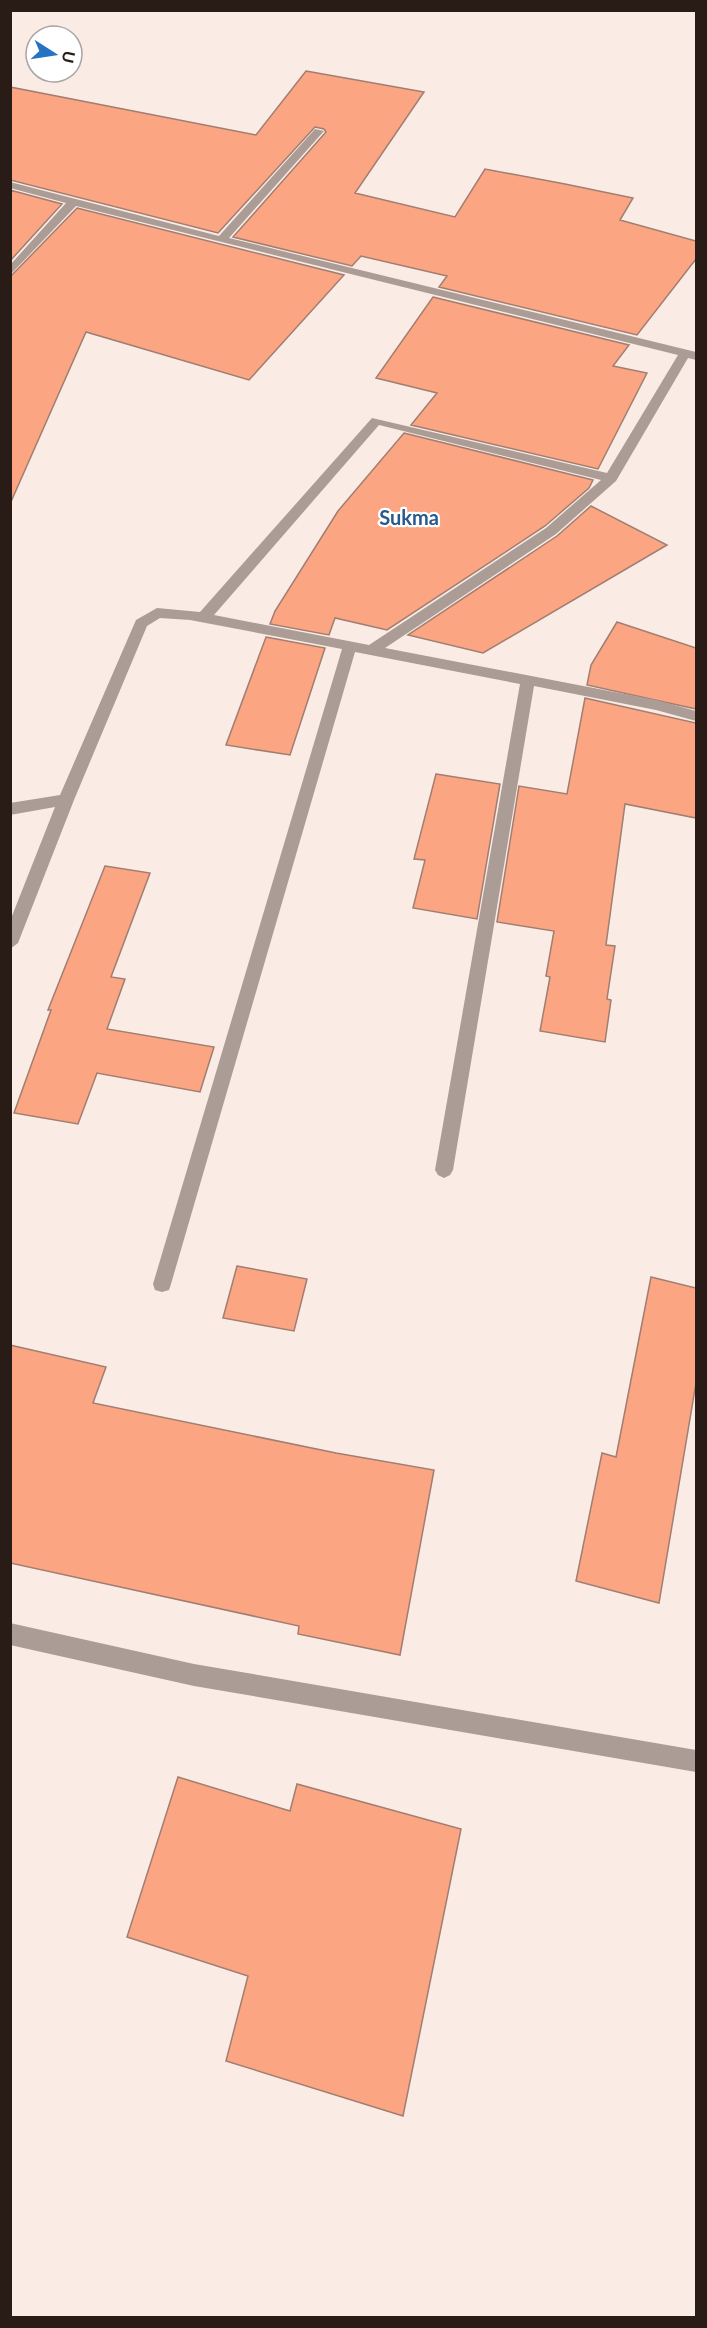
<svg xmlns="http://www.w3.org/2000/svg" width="707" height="2328" font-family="Lato,sans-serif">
<rect width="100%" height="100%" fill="#fbebe5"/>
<path fill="#fba582" stroke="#a07e71" stroke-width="1.5" d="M 306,71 L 424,92 L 355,193 L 455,217 L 485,169 L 565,184 L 633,198 L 620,220 L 696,241 L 696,259 L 637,335 L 439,287 L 447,276 L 361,256 L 352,266 L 233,237 L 326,132 L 324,129 L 315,127 L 218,233 L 10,180 L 10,87 L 256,135 Z
M 10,190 L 62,204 L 10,261 Z
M 77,208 L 344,275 L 249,380 L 86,332 L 10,504 L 10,277 Z
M 433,297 L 629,345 L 613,366 L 647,373 L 598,469 L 411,425 L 437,393 L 376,378 Z
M 404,433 L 593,480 L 589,488 L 545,526 L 387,630 L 335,618 L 329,635 L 270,624 L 275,611 L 338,511 Z
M 591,506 L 667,545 L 483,653 L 408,635 L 557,536 Z
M 617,622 L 696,648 L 696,709 L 587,685 L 591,665 Z
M 266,637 L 325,648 L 290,755 L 226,745 Z
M 585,698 L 696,723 L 696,818 L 625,804 L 606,945 L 615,946 L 607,999 L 611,1000 L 605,1042 L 540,1031 L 550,977 L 546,976 L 554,931 L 497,922 L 519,786 L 567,794 Z
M 436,774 L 500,784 L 477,919 L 413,908 L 425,860 L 414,859 Z
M 105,866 L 150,873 L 111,977 L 125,979 L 107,1029 L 214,1047 L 200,1092 L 97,1073 L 78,1124 L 14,1113 L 51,1010 L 48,1010 Z
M 237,1266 L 307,1279 L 294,1331 L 223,1318 Z
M 651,1277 L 696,1288 L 696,1383 L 659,1603 L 576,1581 L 602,1453 L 616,1457 Z
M 10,1345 L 106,1367 L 93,1403 L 336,1453 L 434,1470 L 400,1655 L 298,1634 L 299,1626 L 10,1563 Z
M 178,1777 L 290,1811 L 297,1784 L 461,1829 L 403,2116 L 226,2061 L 248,1976 L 127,1937 Z"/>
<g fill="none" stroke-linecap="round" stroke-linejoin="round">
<path fill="#ac9c96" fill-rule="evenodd" d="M 315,129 L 324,131 L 229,238 L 696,352 L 696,360 L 688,358 L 616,481 L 556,534 L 385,648 L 656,700 L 696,711 L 696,721 L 656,710 L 534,686 L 453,1170 L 450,1175 L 444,1178 L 438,1175 L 435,1170 L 520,684 L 355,652 L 171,1284 L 169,1290 L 162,1292 L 155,1290 L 153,1284 L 342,649 L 190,620 L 160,618 L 147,626 L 74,800 L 18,943 L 10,949 L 10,921 L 55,807 L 10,815 L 10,803 L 60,795 L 136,620 L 157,608 L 200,612 L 372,418 L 607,473 L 678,355 L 76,206 L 10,275 L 10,265 L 66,203 L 10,188 L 10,182 L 219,236 ZM 379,425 L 601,480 L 546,528 L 369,645 L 214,615 Z
M 10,1623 L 194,1664 L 696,1750 L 696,1772 L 194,1686 L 10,1645 Z"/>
</g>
<g text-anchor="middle" stroke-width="4.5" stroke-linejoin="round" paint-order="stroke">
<g font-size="20" font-weight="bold" fill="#29598d" stroke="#fff">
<text x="409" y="525">Sukma</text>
</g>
</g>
<rect width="707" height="2328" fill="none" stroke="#291c16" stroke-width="24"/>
<g transform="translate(54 54) rotate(102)"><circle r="28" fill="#ffffff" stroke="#a9a4a2" stroke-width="1.5"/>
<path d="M0-4.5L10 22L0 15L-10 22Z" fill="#2673c3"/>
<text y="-9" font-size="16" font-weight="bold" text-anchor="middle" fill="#291c16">U</text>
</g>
</svg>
